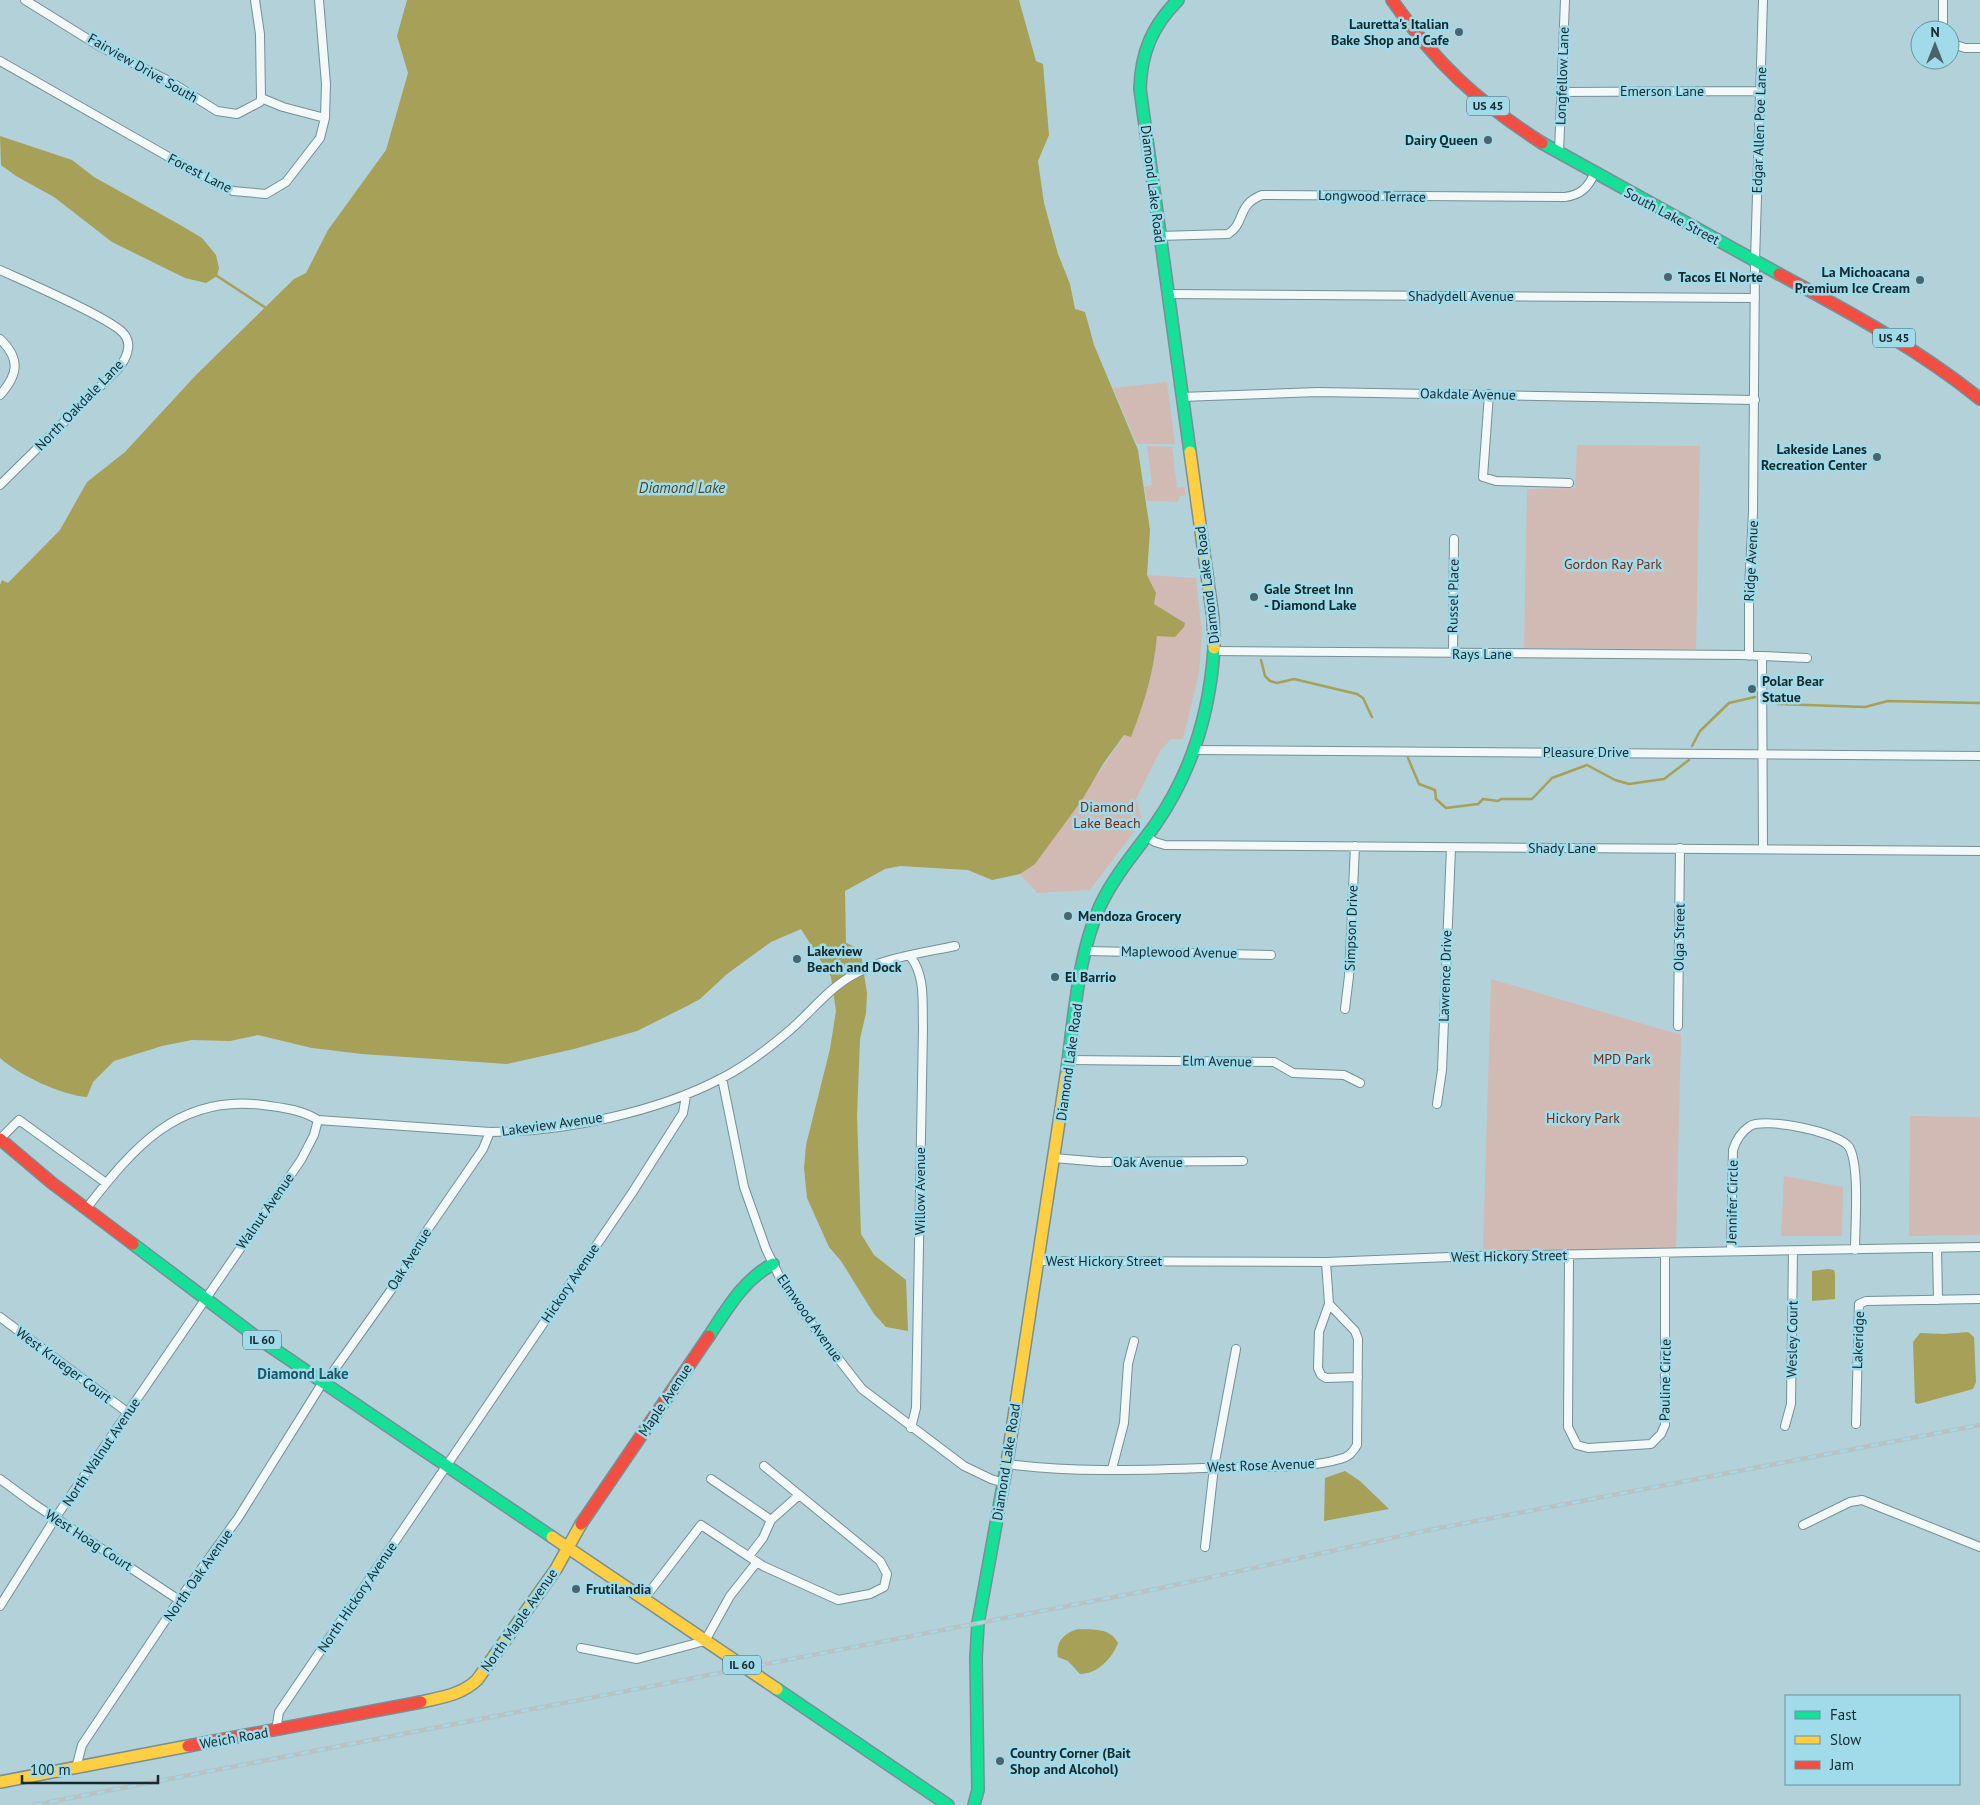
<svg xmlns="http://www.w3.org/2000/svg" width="1980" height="1805" font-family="'PT Sans',sans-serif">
<rect width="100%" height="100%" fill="#b2d1d9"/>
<path fill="#d2bab4" d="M 1167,382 L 1175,444 L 1137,444 L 1113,388 Z
M 1577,445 L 1700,446 L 1696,649 L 1524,648 L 1527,489 L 1575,488 Z
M 1147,446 L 1172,447 L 1177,488 L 1185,487 L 1185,495 L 1180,496 L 1178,502 L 1147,501 L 1144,487 L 1152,485 Z
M 1147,575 L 1196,578 L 1202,634 L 1199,673 L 1183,739 L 1171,739 L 1160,751 L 1136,799 L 1142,821 L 1090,890 L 1037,893 L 1020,874 L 1035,864 L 1125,735 L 1131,737 C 1144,704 1154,672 1157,636 L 1185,623 L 1154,604 L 1156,593 Z
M 1491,979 L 1681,1035 L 1676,1248 L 1483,1251 Z
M 1910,1116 L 1980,1117 L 1980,1235 L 1909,1236 Z
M 1784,1176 L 1843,1187 L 1842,1236 L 1781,1236 Z"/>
<path fill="#a7a058" d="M 407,0 L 1019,0 L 1036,61 L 1043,64 L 1049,135 L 1038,161 L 1044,203 L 1058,254 L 1070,284 L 1075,309 L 1085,312 L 1094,345 L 1138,450 L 1150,530 L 1147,575 L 1156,593 L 1154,604 L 1185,623 L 1184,627 L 1175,637 L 1157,636 C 1154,672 1144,704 1131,737 L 1124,735 L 1103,764 L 1082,800 L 1035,864 L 1020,874 L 992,880 L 968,870 L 900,866 L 885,869 L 845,891 L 846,943 L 860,949 L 867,993 L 866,1013 L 860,1039 L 857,1116 L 861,1234 L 874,1255 L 906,1280 L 908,1331 L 886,1327 L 874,1314 L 841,1261 L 829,1247 L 807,1198 L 804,1168 L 806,1145 L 830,1049 L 836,1011 L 831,977 L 801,929 L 771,942 L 727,974 L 700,999 L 689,1005 L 637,1031 L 574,1049 L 507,1064 L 362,1054 L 312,1048 L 258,1035 L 230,1041 L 192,1040 L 162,1046 L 114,1061 L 93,1082 L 87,1097 C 61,1095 19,1075 0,1058 L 0,585 L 2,580 L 8,583 L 60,530 L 87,482 L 125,452 L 196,375 L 294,279 L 306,273 L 328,230 L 386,150 L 408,73 L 397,36 Z
M 0,136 L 72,160 L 94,177 L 182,226 L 202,238 L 216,255 L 219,268 L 217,276 L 206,283 L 185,278 L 112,242 L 54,197 L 16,176 L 1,165 Z
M 1828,1269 L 1834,1270 L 1835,1274 L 1835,1299 L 1812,1301 L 1812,1271 Z
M 1968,1332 L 1974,1337 L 1976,1382 L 1973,1389 L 1918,1404 L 1915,1403 L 1913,1342 L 1920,1333 L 1944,1334 Z
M 1345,1471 L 1360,1481 L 1389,1509 L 1324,1521 L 1325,1478 Z
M 1078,1629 C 1094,1630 1109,1627 1118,1643 C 1112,1659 1097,1674 1080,1674 L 1068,1661 L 1058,1657 C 1055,1642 1064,1633 1078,1629 Z"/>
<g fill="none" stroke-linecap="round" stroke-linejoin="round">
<path stroke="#a7a058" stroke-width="2.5" d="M 217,276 L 266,308
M 1261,660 L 1265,676 L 1270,681 L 1277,683 L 1294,679 L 1357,694 L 1363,698 L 1372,717
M 1769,697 L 1778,704 L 1865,707 L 1888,701 L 1980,703
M 1692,746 L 1700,731 L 1729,703 L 1755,697
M 1408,758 L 1419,784 L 1435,790 L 1436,799 L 1446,808 L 1478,804 L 1483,799 L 1498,801 L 1501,799 L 1532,799 L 1552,778 L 1587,765 L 1615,780 L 1629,784 L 1664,779 L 1689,760"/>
<defs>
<path id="street" d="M 25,0 L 99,46 L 169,81 L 217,111 L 237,114 L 260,102 L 261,98
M 255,0 L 260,34 L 261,98
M 1943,0 L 1943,30
M 1950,43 L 1965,48 L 1980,48
M 0,61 L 218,185 L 233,191 L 266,194 L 286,182 L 320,138 L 325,118 L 326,84 L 319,0
M 1562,92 L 1761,91
M 261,98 L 283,107 L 325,118
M 1559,153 L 1565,0
M 1159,236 L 1228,234 C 1246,223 1236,205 1262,195 L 1565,197 C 1580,195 1588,188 1594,174
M 0,270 C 22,280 113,319 124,334 C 133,345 126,359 118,369 L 0,485
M 1167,294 L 1755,298
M 0,339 C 21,359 18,375 0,395
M 1489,394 L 1483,477 L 1496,481 L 1569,483
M 1181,397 L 1318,392 L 1755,400
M 1214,651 L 1741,655 L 1807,658
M 1453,653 L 1454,539
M 1749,656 L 1749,588 L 1753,513 L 1755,261 L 1763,0
M 1762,658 L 1763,849
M 1193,750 L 1980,756
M 1146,836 L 1155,842 L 1165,845 L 1980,851
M 1087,951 L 1271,955
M 910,956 C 926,976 922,1003 923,1028 L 916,1408 L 911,1428
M 1345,1009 L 1349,976 L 1355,846
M 1678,1026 L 1680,848
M 1068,1060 L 1274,1062 L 1293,1073 L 1344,1075 L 1360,1083
M 722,1078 L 744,1187 L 766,1249 L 782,1282 L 816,1330 L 862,1389 L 964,1466 L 991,1479 L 1004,1483
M 1437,1104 L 1442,1070 L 1451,848
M 0,1139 L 19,1120 L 106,1183
M 1054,1158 L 1101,1162 L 1243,1161
M 86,1209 C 133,1148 178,1094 263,1105 C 283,1108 300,1109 318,1120 L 490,1132 C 563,1132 658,1112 722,1078 C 746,1066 769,1048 790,1030 C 811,1012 828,989 853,975 C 882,958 922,953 955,946
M 1937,1249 L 1938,1300
M 1731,1251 L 1733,1150 C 1736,1140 1741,1132 1750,1126 C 1765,1117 1839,1132 1849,1147 C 1860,1165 1855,1226 1855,1250
M 1569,1255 L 1568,1427 L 1577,1445 L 1588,1448 L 1651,1444 L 1661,1434 L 1665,1425 L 1665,1253
M 1039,1261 L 1326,1262 L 1475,1256 L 1980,1247
M 1326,1262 L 1329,1304 L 1319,1332 L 1318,1368 L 1321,1375 L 1326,1378 L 1358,1377
M 0,1317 L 127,1412
M 1856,1424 L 1859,1304 L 1866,1301 L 1980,1299
M 1785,1426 L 1791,1404 L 1793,1251
M 1007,1464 C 1082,1474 1159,1469 1234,1467 C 1269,1466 1307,1469 1340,1459 C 1349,1457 1353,1452 1357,1445 L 1358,1339 L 1355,1331 L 1329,1304
M 1112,1469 L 1124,1423 L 1128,1364 L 1134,1341
M 0,1479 L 34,1504 L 179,1600
M 711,1479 L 771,1520 L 798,1496
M 1803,1525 L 1850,1502 L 1862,1500 L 1980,1547
M 1205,1547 L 1214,1467 L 1236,1349
M 749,1556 L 763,1538 L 771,1520
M 644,1599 L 701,1525 L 763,1566 L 838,1600 L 870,1594 L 884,1587 L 887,1574 L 880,1561 L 764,1466
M 0,1606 L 56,1517 L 301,1160 L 314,1135 L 318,1120
M 581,1648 L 637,1659 L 705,1641 L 730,1596 L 757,1562
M 276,1730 L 279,1712 L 632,1193 L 683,1113 L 686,1096
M 76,1768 L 82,1745 L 179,1600 L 238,1518 L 323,1382 L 332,1373 L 401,1276 L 426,1232 L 483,1149 L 490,1132"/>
<path id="fast" d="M 1178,0 C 1152,26 1141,53 1140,89 L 1190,452
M 1542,143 L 1779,274
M 1066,1076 C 1074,1022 1077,956 1100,906 C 1114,876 1136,851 1155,825 C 1192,772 1210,711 1214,648
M 133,1244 L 259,1339 L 552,1537
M 709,1336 C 727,1309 743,1280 773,1264
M 777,1689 L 948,1805
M 974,1805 L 978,1790 L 976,1658 L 978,1623 L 1006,1469"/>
<path id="slow" d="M 1190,452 L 1213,618 L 1214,648
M 1006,1469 L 1066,1076
M 552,1537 L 777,1689
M 421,1702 C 442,1697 461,1695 477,1680 L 556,1569 L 581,1524
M 0,1782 L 188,1746"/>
<path id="jam" d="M 1392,0 C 1436,64 1477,101 1542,143
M 1779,274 C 1849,312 1918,349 1980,399
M 0,1139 L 52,1183 L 133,1244
M 581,1524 L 709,1336
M 188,1746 L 421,1702"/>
</defs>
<use href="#street" stroke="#778f95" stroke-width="10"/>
<use href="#fast" stroke="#778f95" stroke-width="14"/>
<use href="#slow" stroke="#778f95" stroke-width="14"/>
<use href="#jam" stroke="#778f95" stroke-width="14"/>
<use href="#street" stroke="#f3f8f9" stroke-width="8"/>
<use href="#fast" stroke="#16e098" stroke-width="11"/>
<use href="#slow" stroke="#ffcf43" stroke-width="11"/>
<use href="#jam" stroke="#f24e42" stroke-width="11"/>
<defs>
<path id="rail" d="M 34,1805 L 1161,1588 L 1424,1531 L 1980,1425"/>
</defs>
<use href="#rail" stroke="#b9c1c3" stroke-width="4.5"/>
<use href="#rail" stroke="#a1dbea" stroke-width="2.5" stroke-dasharray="8" stroke-linecap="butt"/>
</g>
<g fill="#4b646b" stroke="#a1dbea" stroke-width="2">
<circle cx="1459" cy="32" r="5"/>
<circle cx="1488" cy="140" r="5"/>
<circle cx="1668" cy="277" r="5"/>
<circle cx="1920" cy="280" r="5"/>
<circle cx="1877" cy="457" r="5"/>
<circle cx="1254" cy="597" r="5"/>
<circle cx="1752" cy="689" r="5"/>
<circle cx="1068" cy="916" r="5"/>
<circle cx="797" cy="959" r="5"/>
<circle cx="1055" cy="977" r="5"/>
<circle cx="576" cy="1589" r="5"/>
<circle cx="1000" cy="1761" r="5"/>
</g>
<g text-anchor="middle" stroke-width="5" stroke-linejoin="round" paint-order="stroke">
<g fill="#a1dbea" stroke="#3e5f68" stroke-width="1">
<rect x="1467" y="96.5" width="42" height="19" rx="4"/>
<rect x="1873" y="328.5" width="42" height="19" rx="4"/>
<rect x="243" y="1330.5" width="38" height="19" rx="4"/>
<rect x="723" y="1655.5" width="38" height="19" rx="4"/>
</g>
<g font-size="12" font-weight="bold" fill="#132a30">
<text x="1488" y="110">US 45</text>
<text x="1894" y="342">US 45</text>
<text x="262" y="1344">IL 60</text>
<text x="742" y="1669">IL 60</text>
</g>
<g font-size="14" font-weight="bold" fill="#132a30" stroke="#a1dbea" text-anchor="start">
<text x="1449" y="29" text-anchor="end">Lauretta's Italian<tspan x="1449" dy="16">Bake Shop and Cafe</tspan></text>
<text x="1478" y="145" text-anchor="end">Dairy Queen</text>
<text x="1910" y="277" text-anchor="end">La Michoacana<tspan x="1910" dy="16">Premium Ice Cream</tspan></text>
<text x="1678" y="282">Tacos El Norte</text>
<text x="1867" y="454" text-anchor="end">Lakeside Lanes<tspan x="1867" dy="16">Recreation Center</tspan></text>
<text x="1264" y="594">Gale Street Inn<tspan x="1264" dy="16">- Diamond Lake</tspan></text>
<text x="1762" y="686">Polar Bear<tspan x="1762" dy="16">Statue</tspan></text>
<text x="1078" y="921">Mendoza Grocery</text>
<text x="807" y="956">Lakeview<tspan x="807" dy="16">Beach and Dock</tspan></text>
<text x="1065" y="982">El Barrio</text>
<text x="586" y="1594">Frutilandia</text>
<text x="1010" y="1758">Country Corner (Bait<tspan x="1010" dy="16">Shop and Alcohol)</tspan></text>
</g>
<g font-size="14" fill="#132a30" stroke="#a1dbea">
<text transform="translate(143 68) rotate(30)" y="5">Fairview Drive South</text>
<text transform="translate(1562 76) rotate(-88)" y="5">Longfellow Lane</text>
<text x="1662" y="96">Emerson Lane</text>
<text transform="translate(1759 130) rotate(-88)" y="5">Edgar Allen Poe Lane</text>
<text transform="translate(200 173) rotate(27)" y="5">Forest Lane</text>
<text transform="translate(1153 184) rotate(83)" y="5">Diamond Lake Road</text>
<text transform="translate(1372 196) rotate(1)" y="5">Longwood Terrace</text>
<text transform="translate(1672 216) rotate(28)" y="5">South Lake Street</text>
<text x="1461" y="301">Shadydell Avenue</text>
<text transform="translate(1468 394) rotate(1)" y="5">Oakdale Avenue</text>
<text transform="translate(79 405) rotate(-46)" y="5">North Oakdale Lane</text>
<text transform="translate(1751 561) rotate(-87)" y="5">Ridge Avenue</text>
<text transform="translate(1207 585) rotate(-97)" y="5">Diamond Lake Road</text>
<text transform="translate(1453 596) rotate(-89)" y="5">Russel Place</text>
<text x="1482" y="659">Rays Lane</text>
<text x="1586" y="757">Pleasure Drive</text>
<text x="1562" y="853">Shady Lane</text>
<text transform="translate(1351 928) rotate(-88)" y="5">Simpson Drive</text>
<text transform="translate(1679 937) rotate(-89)" y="5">Olga Street</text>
<text transform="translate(1179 952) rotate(1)" y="5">Maplewood Avenue</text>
<text transform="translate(1445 976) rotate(-88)" y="5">Lawrence Drive</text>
<text transform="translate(1217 1061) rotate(1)" y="5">Elm Avenue</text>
<text transform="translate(1069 1062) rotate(-82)" y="5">Diamond Lake Road</text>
<text transform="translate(552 1124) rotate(-8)" y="5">Lakeview Avenue</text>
<text x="1148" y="1167">Oak Avenue</text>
<text transform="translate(920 1191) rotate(-90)" y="5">Willow Avenue</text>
<text transform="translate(1732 1202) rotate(-89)" y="5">Jennifer Circle</text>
<text transform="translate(265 1211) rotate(-55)" y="5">Walnut Avenue</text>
<text transform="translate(1509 1256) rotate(-1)" y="5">West Hickory Street</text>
<text transform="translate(409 1259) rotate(-58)" y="5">Oak Avenue</text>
<text x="1104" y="1266">West Hickory Street</text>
<text transform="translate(570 1283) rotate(-56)" y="5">Hickory Avenue</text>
<text transform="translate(810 1318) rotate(55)" y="5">Elmwood Avenue</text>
<text transform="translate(1792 1339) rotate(-89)" y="5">Wesley Court</text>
<text transform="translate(1858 1340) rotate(-88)" y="5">Lakeridge</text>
<text transform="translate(64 1365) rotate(37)" y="5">West Krueger Court</text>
<text transform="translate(1665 1380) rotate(-89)" y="5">Pauline Circle</text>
<text transform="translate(665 1400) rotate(-56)" y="5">Maple Avenue</text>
<text transform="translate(101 1452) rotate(-56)" y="5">North Walnut Avenue</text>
<text transform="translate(1006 1462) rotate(-81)" y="5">Diamond Lake Road</text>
<text transform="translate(1261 1465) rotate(-2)" y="5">West Rose Avenue</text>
<text transform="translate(89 1540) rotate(33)" y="5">West Hoag Court</text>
<text transform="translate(198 1575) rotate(-55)" y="5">North Oak Avenue</text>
<text transform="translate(357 1597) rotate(-56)" y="5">North Hickory Avenue</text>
<text transform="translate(519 1620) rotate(-55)" y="5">North Maple Avenue</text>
<text transform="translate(234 1738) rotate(-10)" y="5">Weich Road</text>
</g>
<g font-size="14" fill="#7c2810" stroke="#a1dbea">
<text x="1613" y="569">Gordon Ray Park</text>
<text x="1107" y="812">Diamond<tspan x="1107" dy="16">Lake Beach</tspan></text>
<text x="1622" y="1064">MPD Park</text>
<text x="1583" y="1123">Hickory Park</text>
</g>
<g font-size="15" font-style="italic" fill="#50471d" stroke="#a1dbea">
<text x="682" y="493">Diamond Lake</text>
</g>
<g font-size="15" font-weight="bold" fill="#1d5764" stroke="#a1dbea">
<text x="303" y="1379">Diamond Lake</text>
</g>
</g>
<rect x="1785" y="1695" width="175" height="90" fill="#a1dbea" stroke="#6894a0"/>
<rect x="1795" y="1711" width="25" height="8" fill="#16e098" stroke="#6894a0"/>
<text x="1830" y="1720" font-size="15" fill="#132a30">Fast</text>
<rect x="1795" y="1736" width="25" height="8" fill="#ffcf43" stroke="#6894a0"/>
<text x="1830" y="1745" font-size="15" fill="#132a30">Slow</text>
<rect x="1795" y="1761" width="25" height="8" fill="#f24e42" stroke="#6894a0"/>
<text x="1830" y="1770" font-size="15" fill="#132a30">Jam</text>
<g transform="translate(1935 45)"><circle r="24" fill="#a1dbea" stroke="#6894a0"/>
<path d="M0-4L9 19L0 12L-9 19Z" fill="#4b646b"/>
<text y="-8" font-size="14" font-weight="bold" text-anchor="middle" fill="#132a30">N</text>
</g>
<path d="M22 1775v8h136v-8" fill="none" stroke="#132a30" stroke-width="2.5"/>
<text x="30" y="1775" font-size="15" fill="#132a30" stroke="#a1dbea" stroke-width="4" paint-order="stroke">100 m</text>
</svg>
